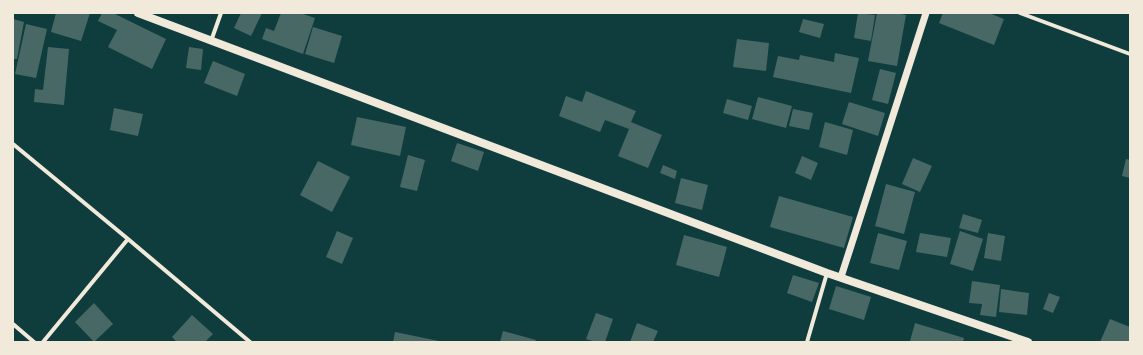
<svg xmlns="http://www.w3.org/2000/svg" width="1143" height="355" font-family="'Fira Sans Condensed',sans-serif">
<rect width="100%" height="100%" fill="#0f3d3e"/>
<path fill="#486865" d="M 56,13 L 90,13 L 81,41 L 51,32 Z
M 102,13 L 113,13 L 166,39 L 152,69 L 108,47 L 117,30 L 98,21 Z
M 241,13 L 262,13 L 251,36 L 234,28 Z
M 281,13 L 300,13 L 315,18 L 303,54 L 262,39 L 266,28 L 274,31 Z
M 858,13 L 875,15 L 871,41 L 854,38 Z
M 877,13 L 895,13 L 906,15 L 897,66 L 868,61 Z
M 943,13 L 989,13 L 1004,19 L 994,45 L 939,23 Z
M 13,19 L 24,22 L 17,59 L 13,59 Z
M 803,19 L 824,24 L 820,38 L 799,32 Z
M 26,24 L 47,29 L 36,78 L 15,74 Z
M 313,27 L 342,36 L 334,63 L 305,54 Z
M 737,39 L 769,43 L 766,71 L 733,67 Z
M 48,47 L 69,49 L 64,105 L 34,102 L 35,89 L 43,90 Z
M 189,47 L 203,49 L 201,70 L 186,68 Z
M 835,53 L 859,58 L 851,93 L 773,77 L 778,56 L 799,60 L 800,55 L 834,62 Z
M 213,61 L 245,74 L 237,96 L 204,83 Z
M 880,69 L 896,73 L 888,104 L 872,100 Z
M 586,91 L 636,111 L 631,122 L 662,135 L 648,168 L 618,156 L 629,129 L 605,120 L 600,132 L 559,116 L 566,96 L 582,102 Z
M 758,97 L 792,106 L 786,128 L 752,119 Z
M 727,99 L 752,106 L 748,120 L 723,113 Z
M 849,102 L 885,113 L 878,136 L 842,124 Z
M 114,108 L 143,114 L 138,136 L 110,130 Z
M 793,109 L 813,113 L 809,130 L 789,126 Z
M 357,117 L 406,127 L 400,156 L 351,145 Z
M 825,122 L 853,130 L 847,155 L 819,147 Z
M 457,143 L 484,152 L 478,171 L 451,161 Z
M 408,155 L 425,160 L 417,191 L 400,187 Z
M 802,156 L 818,163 L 811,180 L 795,173 Z
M 913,158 L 932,166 L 920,192 L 902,184 Z
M 1126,159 L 1130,160 L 1130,178 L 1122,176 Z
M 318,161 L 350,177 L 332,212 L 300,195 Z
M 663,165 L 677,171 L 675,179 L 660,173 Z
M 681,178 L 708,185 L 702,210 L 675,203 Z
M 886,184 L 915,192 L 904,234 L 875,226 Z
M 779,196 L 853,217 L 844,248 L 770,227 Z
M 963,214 L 982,220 L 978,233 L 959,228 Z
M 337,231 L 353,238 L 342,264 L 326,257 Z
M 960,231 L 983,239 L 973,271 L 950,264 Z
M 878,233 L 907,241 L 899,270 L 870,263 Z
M 920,233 L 951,238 L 947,257 L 916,252 Z
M 988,233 L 1005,236 L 1001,261 L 984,258 Z
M 684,235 L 727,247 L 719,277 L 676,265 Z
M 793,275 L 819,283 L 812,302 L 787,293 Z
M 972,281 L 1000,285 L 996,317 L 980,315 L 982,304 L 969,303 Z
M 836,286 L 871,297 L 864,320 L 829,309 Z
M 1001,289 L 1029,293 L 1027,315 L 999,312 Z
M 1049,293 L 1060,297 L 1053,313 L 1043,309 Z
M 94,303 L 113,324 L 94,342 L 75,322 Z
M 596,313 L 613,319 L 605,342 L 596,342 L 586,339 Z
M 192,315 L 213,334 L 205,342 L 177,342 L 172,337 Z
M 1110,319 L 1130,327 L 1130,342 L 1100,342 Z
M 637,323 L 658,331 L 653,342 L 630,342 Z
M 915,323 L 964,338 L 963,342 L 910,341 Z
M 503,331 L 536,340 L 535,342 L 500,342 Z
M 395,332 L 439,341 L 439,342 L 393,342 Z"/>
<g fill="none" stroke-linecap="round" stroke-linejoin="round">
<path stroke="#f1e9da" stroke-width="4" d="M 1020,13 L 1130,54
M 211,41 L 221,13
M 13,144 L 128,239
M 13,324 L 34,342
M 43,342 L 128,239 L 250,342
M 807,342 L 827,273"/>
<path stroke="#f1e9da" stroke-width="7" d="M 841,277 L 926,13"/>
<path stroke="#f1e9da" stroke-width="8" d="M 138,13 L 827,273 L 1028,342"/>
</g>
<rect width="1143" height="355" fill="none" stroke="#f1e9da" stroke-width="28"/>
</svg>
